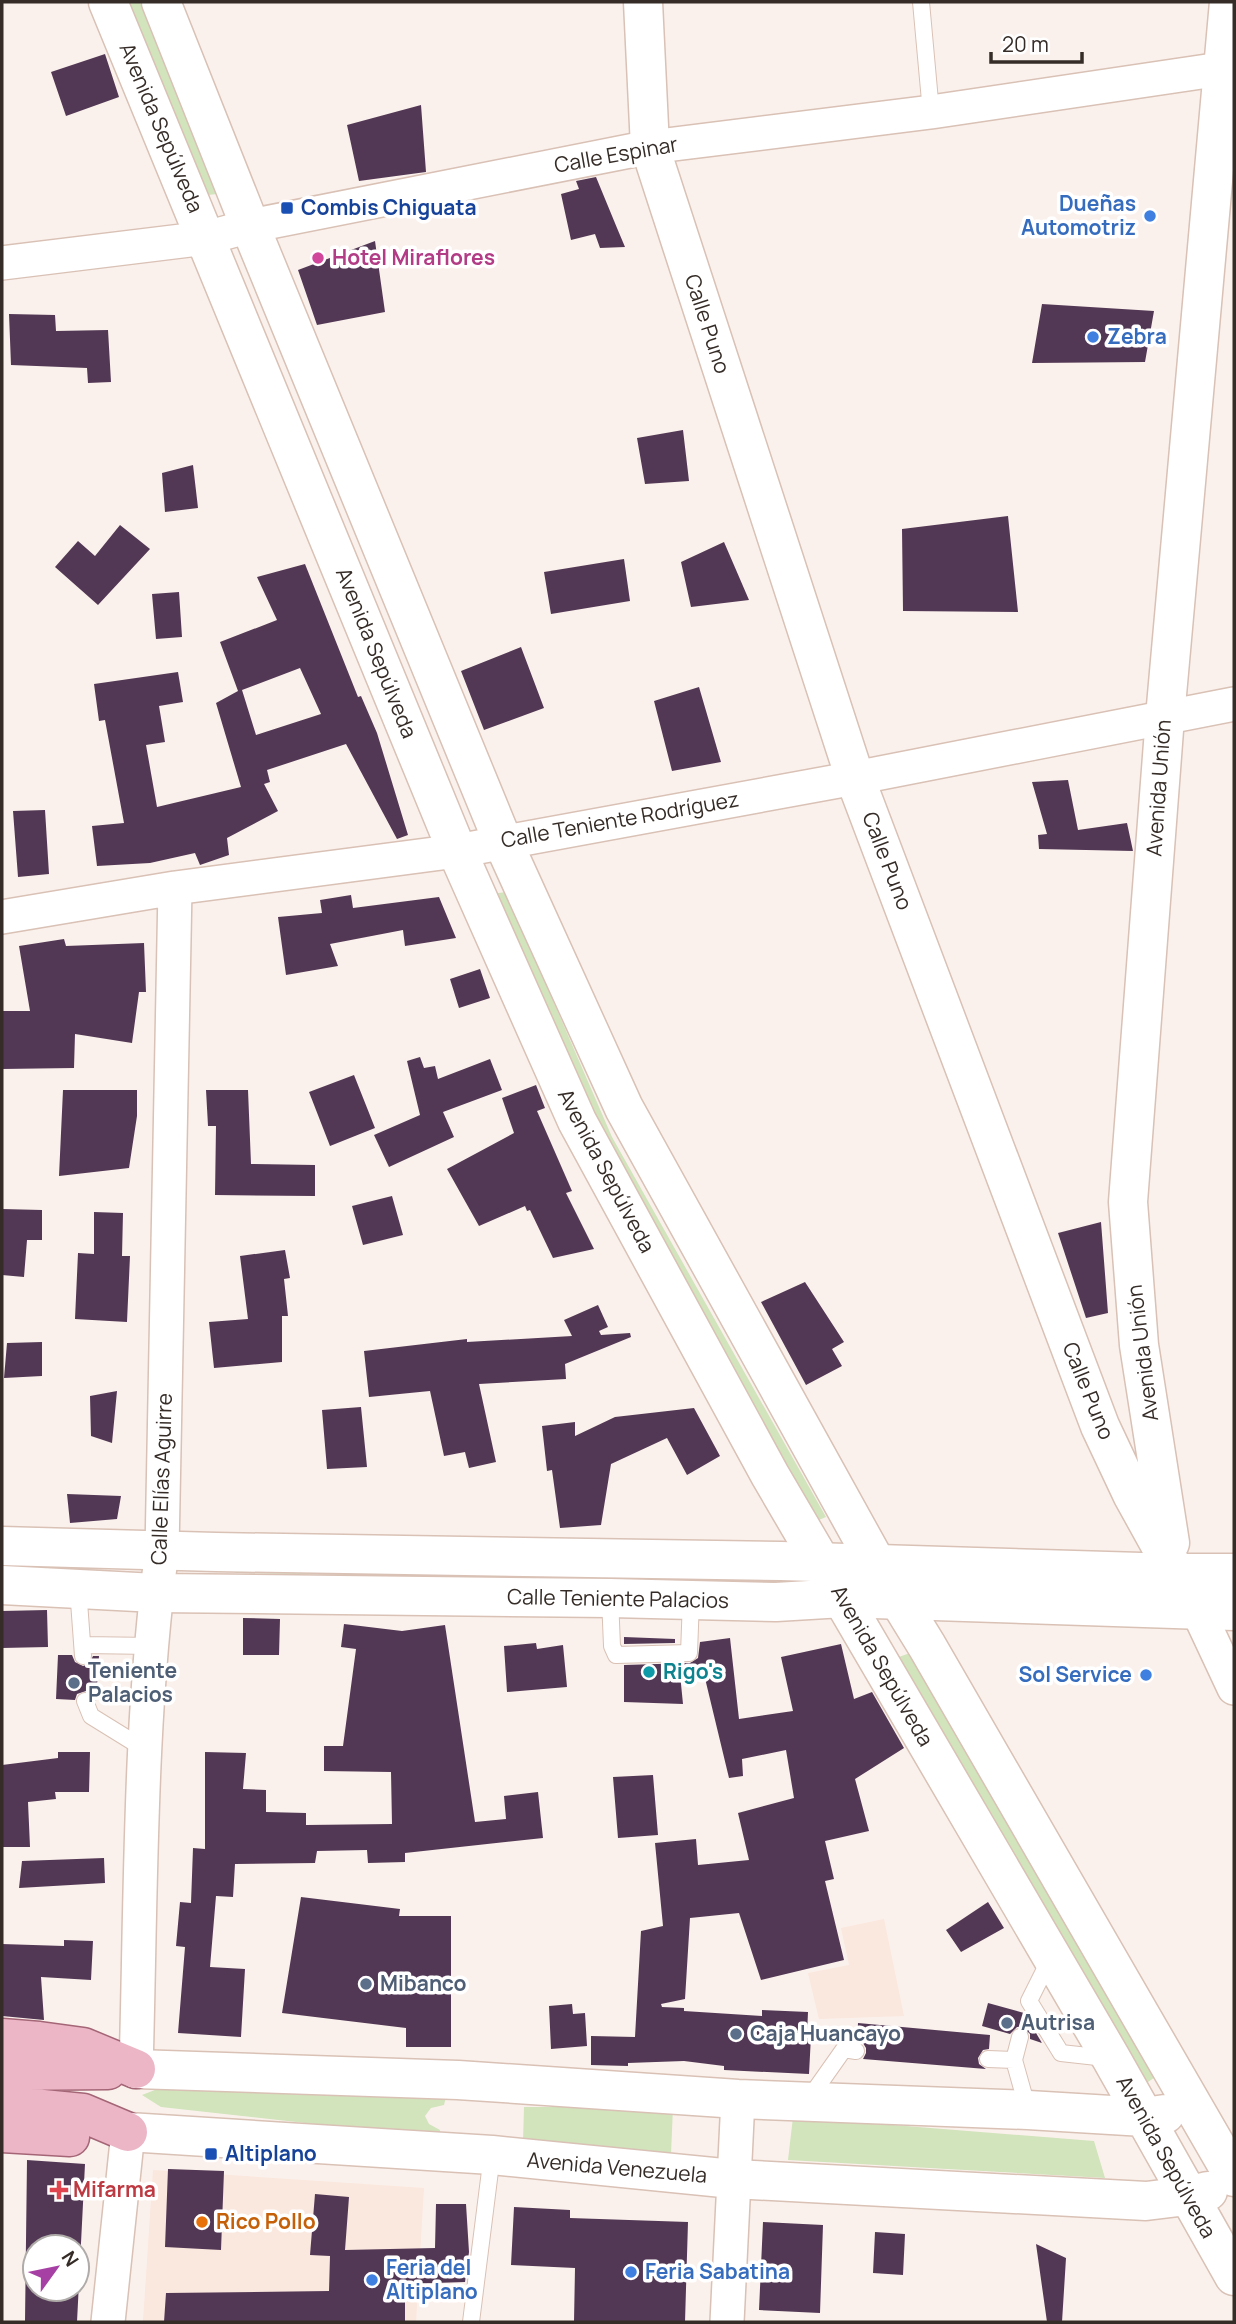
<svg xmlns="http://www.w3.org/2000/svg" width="1236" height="2324" font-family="Manrope,sans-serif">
<rect width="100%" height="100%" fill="#fbf1ec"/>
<path fill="#fae7dd" d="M 884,1919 L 904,2016 L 819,2019 L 808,1973 L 849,1965 L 841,1928 Z
M 153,2170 L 424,2188 L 416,2322 L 143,2322 Z"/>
<path fill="#d1e4bc" d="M 113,2 L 140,2 L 217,194 L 190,197 Z
M 506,892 L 612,1137 L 826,1517 L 814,1522 L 597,1140 L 484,895 Z
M 235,1566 L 776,1576 L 776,1582 L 235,1573 Z
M 910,1653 L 1161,2073 L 1145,2084 L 896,1658 Z
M 160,2088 L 446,2097 L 444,2105 L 431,2108 L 425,2116 L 429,2124 L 440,2130 L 439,2138 L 161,2107 L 142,2095 Z
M 524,2107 L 673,2107 L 671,2154 L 523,2141 Z
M 793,2117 L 1094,2141 L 1105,2178 L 788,2160 Z"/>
<path fill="#533855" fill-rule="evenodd" d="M 105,54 L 119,97 L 66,116 L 51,72 Z
M 421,105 L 426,172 L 359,181 L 347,125 Z
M 596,177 L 617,228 L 625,247 L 600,248 L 595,234 L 571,240 L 561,194 L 579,189 L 576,181 Z
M 375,241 L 385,312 L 317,325 L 298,270 Z
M 1042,304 L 1154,311 L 1145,362 L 1032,363 Z
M 9,314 L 55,315 L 56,331 L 108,330 L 111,382 L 88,383 L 87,368 L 11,365 Z
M 683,430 L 689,481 L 645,484 L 637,438 Z
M 193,465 L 198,508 L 165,512 L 162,473 Z
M 1008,516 L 1018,612 L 903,611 L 902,529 Z
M 120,525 L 150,549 L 98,605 L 55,567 L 78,541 L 95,556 Z
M 724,542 L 749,600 L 691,607 L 681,562 Z
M 624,559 L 630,601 L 551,614 L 544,572 Z
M 305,564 L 358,697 L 361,696 L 377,733 L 408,835 L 397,839 L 346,744 L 267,770 L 270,782 L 264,784 L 278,811 L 227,838 L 229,855 L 200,865 L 195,853 L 150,863 L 97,866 L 92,826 L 124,823 L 105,720 L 99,721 L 94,684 L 178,672 L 183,702 L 159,706 L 165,742 L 146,745 L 157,807 L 241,787 L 216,703 L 238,691 L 220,642 L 277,620 L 257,577 ZM 300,668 L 321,714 L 256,735 L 242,690 Z
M 179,592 L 182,637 L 156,639 L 152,594 Z
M 521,647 L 544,708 L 484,730 L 461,671 Z
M 699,687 L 721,762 L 672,771 L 654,701 Z
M 1068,780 L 1078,830 L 1127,823 L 1133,851 L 1039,849 L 1038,835 L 1047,834 L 1032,782 Z
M 45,810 L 49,874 L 18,877 L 13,811 Z
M 351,895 L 353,908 L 439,897 L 456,938 L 405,946 L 403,930 L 330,944 L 338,966 L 286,975 L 278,917 L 322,913 L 320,900 Z
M 64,939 L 66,946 L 144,943 L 146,992 L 139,992 L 132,1043 L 75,1034 L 74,1068 L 2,1069 L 2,1011 L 30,1011 L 19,946 Z
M 480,969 L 490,998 L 459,1008 L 450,979 Z
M 420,1057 L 424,1068 L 435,1066 L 438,1079 L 490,1059 L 502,1090 L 443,1112 L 454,1137 L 389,1167 L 374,1135 L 420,1115 L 407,1061 Z
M 354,1075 L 375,1128 L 330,1146 L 309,1092 Z
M 536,1085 L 545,1108 L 537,1111 L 572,1191 L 566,1193 L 594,1249 L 553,1258 L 530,1210 L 527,1211 L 525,1206 L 479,1226 L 447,1169 L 514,1133 L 502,1098 Z
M 63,1090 L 137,1090 L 137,1116 L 129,1168 L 59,1176 Z
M 206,1090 L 248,1090 L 251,1164 L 315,1165 L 315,1196 L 215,1195 L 216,1126 L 208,1126 Z
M 392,1196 L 403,1235 L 363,1245 L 352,1206 Z
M 2,1209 L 42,1210 L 42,1240 L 27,1240 L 24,1277 L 2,1275 Z
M 94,1212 L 123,1213 L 122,1256 L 130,1256 L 127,1322 L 75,1319 L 78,1253 L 94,1254 Z
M 1101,1222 L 1108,1313 L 1086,1318 L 1058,1233 Z
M 285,1250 L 290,1278 L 284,1279 L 288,1316 L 282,1316 L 282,1362 L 214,1368 L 209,1322 L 248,1319 L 240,1256 Z
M 805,1282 L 844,1342 L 832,1349 L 842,1366 L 806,1385 L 761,1302 Z
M 598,1305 L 608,1327 L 599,1331 L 601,1335 L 630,1333 L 631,1337 L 565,1364 L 566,1379 L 479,1384 L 496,1462 L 469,1468 L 465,1452 L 444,1456 L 430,1391 L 369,1397 L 364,1351 L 467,1339 L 467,1342 L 572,1336 L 564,1320 Z
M 42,1342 L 42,1376 L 4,1378 L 7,1343 Z
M 117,1391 L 112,1443 L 91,1436 L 90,1396 Z
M 361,1407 L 367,1467 L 327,1469 L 322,1410 Z
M 694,1408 L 720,1456 L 687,1475 L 667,1438 L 611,1464 L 601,1525 L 560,1528 L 552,1470 L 547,1471 L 542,1426 L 575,1422 L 575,1436 L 615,1417 Z
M 67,1494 L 121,1496 L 117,1519 L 70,1523 Z
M 47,1610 L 48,1647 L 2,1648 L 2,1611 Z
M 243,1618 L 280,1619 L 279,1655 L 243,1655 Z
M 344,1624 L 402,1631 L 445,1625 L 475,1822 L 506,1819 L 504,1796 L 538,1792 L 543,1838 L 405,1853 L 405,1862 L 368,1863 L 367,1850 L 317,1851 L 315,1863 L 235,1864 L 233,1897 L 216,1896 L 210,1967 L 245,1969 L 241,2037 L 178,2033 L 185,1947 L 176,1946 L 180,1902 L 191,1903 L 193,1848 L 205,1849 L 205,1752 L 246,1753 L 243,1789 L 266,1790 L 266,1812 L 306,1813 L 306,1825 L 392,1824 L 391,1772 L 324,1771 L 324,1746 L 343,1746 L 356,1649 L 341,1647 Z
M 624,1637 L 675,1639 L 675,1643 L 624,1644 Z
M 730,1638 L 739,1719 L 793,1711 L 781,1657 L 841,1644 L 854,1699 L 872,1692 L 904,1748 L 855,1779 L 869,1831 L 825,1841 L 834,1879 L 825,1881 L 844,1960 L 761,1980 L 739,1913 L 690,1918 L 685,1999 L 661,2004 L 662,2007 L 684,2008 L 684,2011 L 762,2016 L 762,2010 L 808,2012 L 807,2035 L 811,2036 L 809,2074 L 724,2070 L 724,2066 L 684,2061 L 628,2063 L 628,2066 L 591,2065 L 591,2036 L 635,2037 L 641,1931 L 663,1926 L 655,1843 L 696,1839 L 698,1865 L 749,1860 L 738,1813 L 794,1798 L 786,1750 L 742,1759 L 743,1776 L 729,1778 L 703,1670 L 680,1674 L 683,1704 L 624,1702 L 624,1665 L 690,1663 L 698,1658 L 700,1642 Z
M 536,1643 L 537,1649 L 563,1645 L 567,1687 L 507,1692 L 504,1646 Z
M 58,1655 L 72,1655 L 75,1662 L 83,1666 L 89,1664 L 93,1656 L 99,1656 L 96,1701 L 92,1693 L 86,1691 L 77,1694 L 75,1700 L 56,1699 Z
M 58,1752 L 90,1752 L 89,1792 L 55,1792 L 56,1799 L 28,1802 L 30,1847 L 2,1847 L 2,1765 L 58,1758 Z
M 653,1775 L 658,1835 L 618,1838 L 613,1777 Z
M 104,1858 L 105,1883 L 19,1888 L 22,1861 Z
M 301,1897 L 400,1909 L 399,1916 L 451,1916 L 451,2047 L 406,2047 L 406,2028 L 282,2013 Z
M 988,1902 L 1004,1928 L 961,1952 L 946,1930 Z
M 64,1940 L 93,1941 L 91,1980 L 41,1977 L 44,2020 L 2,2016 L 2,1944 L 64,1946 Z
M 988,2003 L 1024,2013 L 1042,2043 L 1030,2039 L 1030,2034 L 1023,2027 L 1017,2027 L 1010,2034 L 982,2026 Z
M 572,2004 L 573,2014 L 585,2013 L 587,2046 L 551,2049 L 549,2006 Z
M 858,2023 L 990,2035 L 989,2049 L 983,2050 L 978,2058 L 979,2064 L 986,2069 L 863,2059 L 866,2053 L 866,2048 L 863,2043 L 857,2041 Z
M 27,2160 L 85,2164 L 77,2322 L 25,2322 ZM 35,2247 L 77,2247 L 77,2289 L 35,2289 Z
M 168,2169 L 224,2171 L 221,2250 L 165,2247 Z
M 315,2194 L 349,2197 L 345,2250 L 435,2248 L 436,2204 L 466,2204 L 469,2252 L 465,2282 L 405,2284 L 405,2322 L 164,2322 L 166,2293 L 329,2291 L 330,2256 L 310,2255 Z
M 514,2207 L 570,2210 L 570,2218 L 688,2222 L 685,2322 L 574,2322 L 575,2268 L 511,2265 Z
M 763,2222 L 823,2225 L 820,2313 L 759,2310 Z
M 875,2232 L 905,2234 L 903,2275 L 873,2273 Z
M 1036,2244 L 1066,2258 L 1062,2322 L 1047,2322 Z"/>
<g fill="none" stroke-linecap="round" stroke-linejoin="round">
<defs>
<path id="service" d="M 921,2 L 931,112
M 78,1588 L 83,1656
M 610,1598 L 612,1646 L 616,1655 L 689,1653 L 691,1600
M 83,1645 L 153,1646
M 85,1701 L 91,1716 L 146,1750
M 1050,1959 L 1029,2001 L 1061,2053 L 1106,2058
M 988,2059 L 1014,2060 L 1028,2110
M 1014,2060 L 1020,2037
M 808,2100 L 844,2049 L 856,2051
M 471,2322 L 492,2155"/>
<path id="minor" d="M 2,263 L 206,238 L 250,226 L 650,147 L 931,112 L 1234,67
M 2,917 L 175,888 L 457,851 L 855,778 L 1234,704
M 1197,1609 L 1234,1688
M 136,2069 C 141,1899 139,1719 162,1551 L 175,888
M 108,2322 L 128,2132
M 727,2322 L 738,2099"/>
<path id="tertiary" d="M 108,2 L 457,851 L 577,1121 L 770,1475 L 1111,2058 L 1234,2276
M 161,2 L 250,226 L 503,842 L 624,1108 L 876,1563 L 927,1646 L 1234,2177
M 643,2 L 650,147 L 855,778 L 1100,1426 L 1132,1494 L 1190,1599
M 1170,1543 L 1139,1345 L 1128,1202 L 1165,717 L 1229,2
M 136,2069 L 458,2080 L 738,2099 L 1028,2110 L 1144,2117 L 1165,2114
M 128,2132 L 492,2155 L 733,2179 L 1146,2201 L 1187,2196 L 1208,2191"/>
<path id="secondary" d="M 2,1546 L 216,1552 L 781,1561 L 1175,1573 L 1234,1573
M 2,1585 L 156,1593 L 610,1598 L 776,1602 L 843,1598 L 1234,1611"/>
<path id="primary" d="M 2,2038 L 39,2041 L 83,2047 L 136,2069
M 2,2071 L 108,2070
M 2,2105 L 83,2113 L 128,2132
M 2,2133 L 70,2137"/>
</defs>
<use href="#service" stroke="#d9c1b5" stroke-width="18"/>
<use href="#minor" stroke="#d9c1b5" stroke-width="36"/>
<use href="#tertiary" stroke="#d9c1b5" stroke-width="41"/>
<use href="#secondary" stroke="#d9c1b5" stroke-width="41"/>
<use href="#primary" stroke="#a46677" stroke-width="41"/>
<use href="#service" stroke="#fff" stroke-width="16"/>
<use href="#minor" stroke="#fff" stroke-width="33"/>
<use href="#tertiary" stroke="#fff" stroke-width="38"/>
<use href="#secondary" stroke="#fff" stroke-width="38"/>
<use href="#primary" stroke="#ecb6c7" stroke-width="38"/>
</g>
<g fill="#1a4fb4" stroke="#fff" stroke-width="2.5">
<rect x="280" y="201" width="14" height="14" rx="3.5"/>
<rect x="204" y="2147" width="14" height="14" rx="3.5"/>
</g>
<g fill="#3f7fe0" stroke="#fff" stroke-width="2.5">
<circle cx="1150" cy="216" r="7"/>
<circle cx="1093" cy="337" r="7"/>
<circle cx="1146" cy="1675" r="7"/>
<circle cx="631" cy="2272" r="7"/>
<circle cx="372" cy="2280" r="7"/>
</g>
<circle fill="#d1479c" stroke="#fff" stroke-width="2.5" cx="318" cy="258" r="7"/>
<circle fill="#0f9aa8" stroke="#fff" stroke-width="2.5" cx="649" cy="1672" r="7"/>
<g fill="#5c6f8a" stroke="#fff" stroke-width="2.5">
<circle cx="74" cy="1683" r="7"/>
<circle cx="366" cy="1984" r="7"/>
<circle cx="1007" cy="2023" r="7"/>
<circle cx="736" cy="2034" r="7"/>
</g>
<path fill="#e0444e" stroke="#fff" stroke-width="2.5" d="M55.5 2179.5h7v7h7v7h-7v7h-7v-7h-7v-7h7z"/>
<circle fill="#e8710a" stroke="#fff" stroke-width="2.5" cx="202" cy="2222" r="7"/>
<g text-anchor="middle" stroke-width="7" stroke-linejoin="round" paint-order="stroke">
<g font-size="21" fill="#352c27" stroke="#fff">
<text transform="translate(161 128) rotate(67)" y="7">Avenida Sepúlveda</text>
<text transform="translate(616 155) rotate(-10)" y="7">Calle Espinar</text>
<text transform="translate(707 324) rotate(72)" y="7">Calle Puno</text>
<text transform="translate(376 653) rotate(68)" y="7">Avenida Sepúlveda</text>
<text transform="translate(1159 788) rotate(-86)" y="7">Avenida Unión</text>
<text transform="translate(620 820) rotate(-10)" y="7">Calle Teniente Rodríguez</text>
<text transform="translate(887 861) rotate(69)" y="7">Calle Puno</text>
<text transform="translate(606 1171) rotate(62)" y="7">Avenida Sepúlveda</text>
<text transform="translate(1143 1353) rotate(-97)" y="7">Avenida Unión</text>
<text transform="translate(1088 1391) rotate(68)" y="7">Calle Puno</text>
<text transform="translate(162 1479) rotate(-88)" y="7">Calle Elías Aguirre</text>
<text transform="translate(618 1599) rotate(1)" y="7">Calle Teniente Palacios</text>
<text transform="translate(882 1666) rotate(60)" y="7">Avenida Sepúlveda</text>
<text transform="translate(1166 2157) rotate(61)" y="7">Avenida Sepúlveda</text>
<text transform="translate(617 2168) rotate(5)" y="7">Avenida Venezuela</text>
</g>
<g font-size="21" font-weight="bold" fill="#366cbe" stroke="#fff" text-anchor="start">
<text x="1136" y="211" text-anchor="end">Dueñas<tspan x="1136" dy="24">Automotriz</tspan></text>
<text x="1107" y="344">Zebra</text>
<text x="1132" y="1682" text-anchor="end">Sol Service</text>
<text x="386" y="2275">Feria del<tspan x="386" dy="24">Altiplano</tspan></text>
<text x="645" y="2279">Feria Sabatina</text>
</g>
<g font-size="21" font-weight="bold" fill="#164399" stroke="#fff" text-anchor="start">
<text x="301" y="215">Combis Chiguata</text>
<text x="225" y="2161">Altiplano</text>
</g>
<g font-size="21" font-weight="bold" fill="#b23c85" stroke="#fff" text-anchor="start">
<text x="332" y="265">Hotel Miraflores</text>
</g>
<g font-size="21" font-weight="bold" fill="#4e5e75" stroke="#fff" text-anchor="start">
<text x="88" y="1678">Teniente<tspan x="88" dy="24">Palacios</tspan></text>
<text x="380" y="1991">Mibanco</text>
<text x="1021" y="2030">Autrisa</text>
<text x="750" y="2041">Caja Huancayo</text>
</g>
<g font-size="21" font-weight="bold" fill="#0d838f" stroke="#fff" text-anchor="start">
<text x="663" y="1679">Rigo's</text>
</g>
<g font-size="21" font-weight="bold" fill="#be3a42" stroke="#fff" text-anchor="start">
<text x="73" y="2197">Mifarma</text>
</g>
<g font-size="21" font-weight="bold" fill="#c56008" stroke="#fff" text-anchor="start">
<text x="216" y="2229">Rico Pollo</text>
</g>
</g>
<rect width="1236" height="2324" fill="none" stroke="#352c27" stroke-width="7"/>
<g transform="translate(56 2268) rotate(57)"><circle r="33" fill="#ffffff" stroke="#aeaba9" stroke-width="2"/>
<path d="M0-5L12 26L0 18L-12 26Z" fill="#a740a4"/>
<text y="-10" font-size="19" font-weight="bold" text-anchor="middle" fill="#352c27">N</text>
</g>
<path d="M991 52v10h91v-10" fill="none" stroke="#352c27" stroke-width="3.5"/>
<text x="1002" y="52" font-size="21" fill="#352c27" stroke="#ffffff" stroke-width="5" paint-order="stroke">20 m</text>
</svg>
